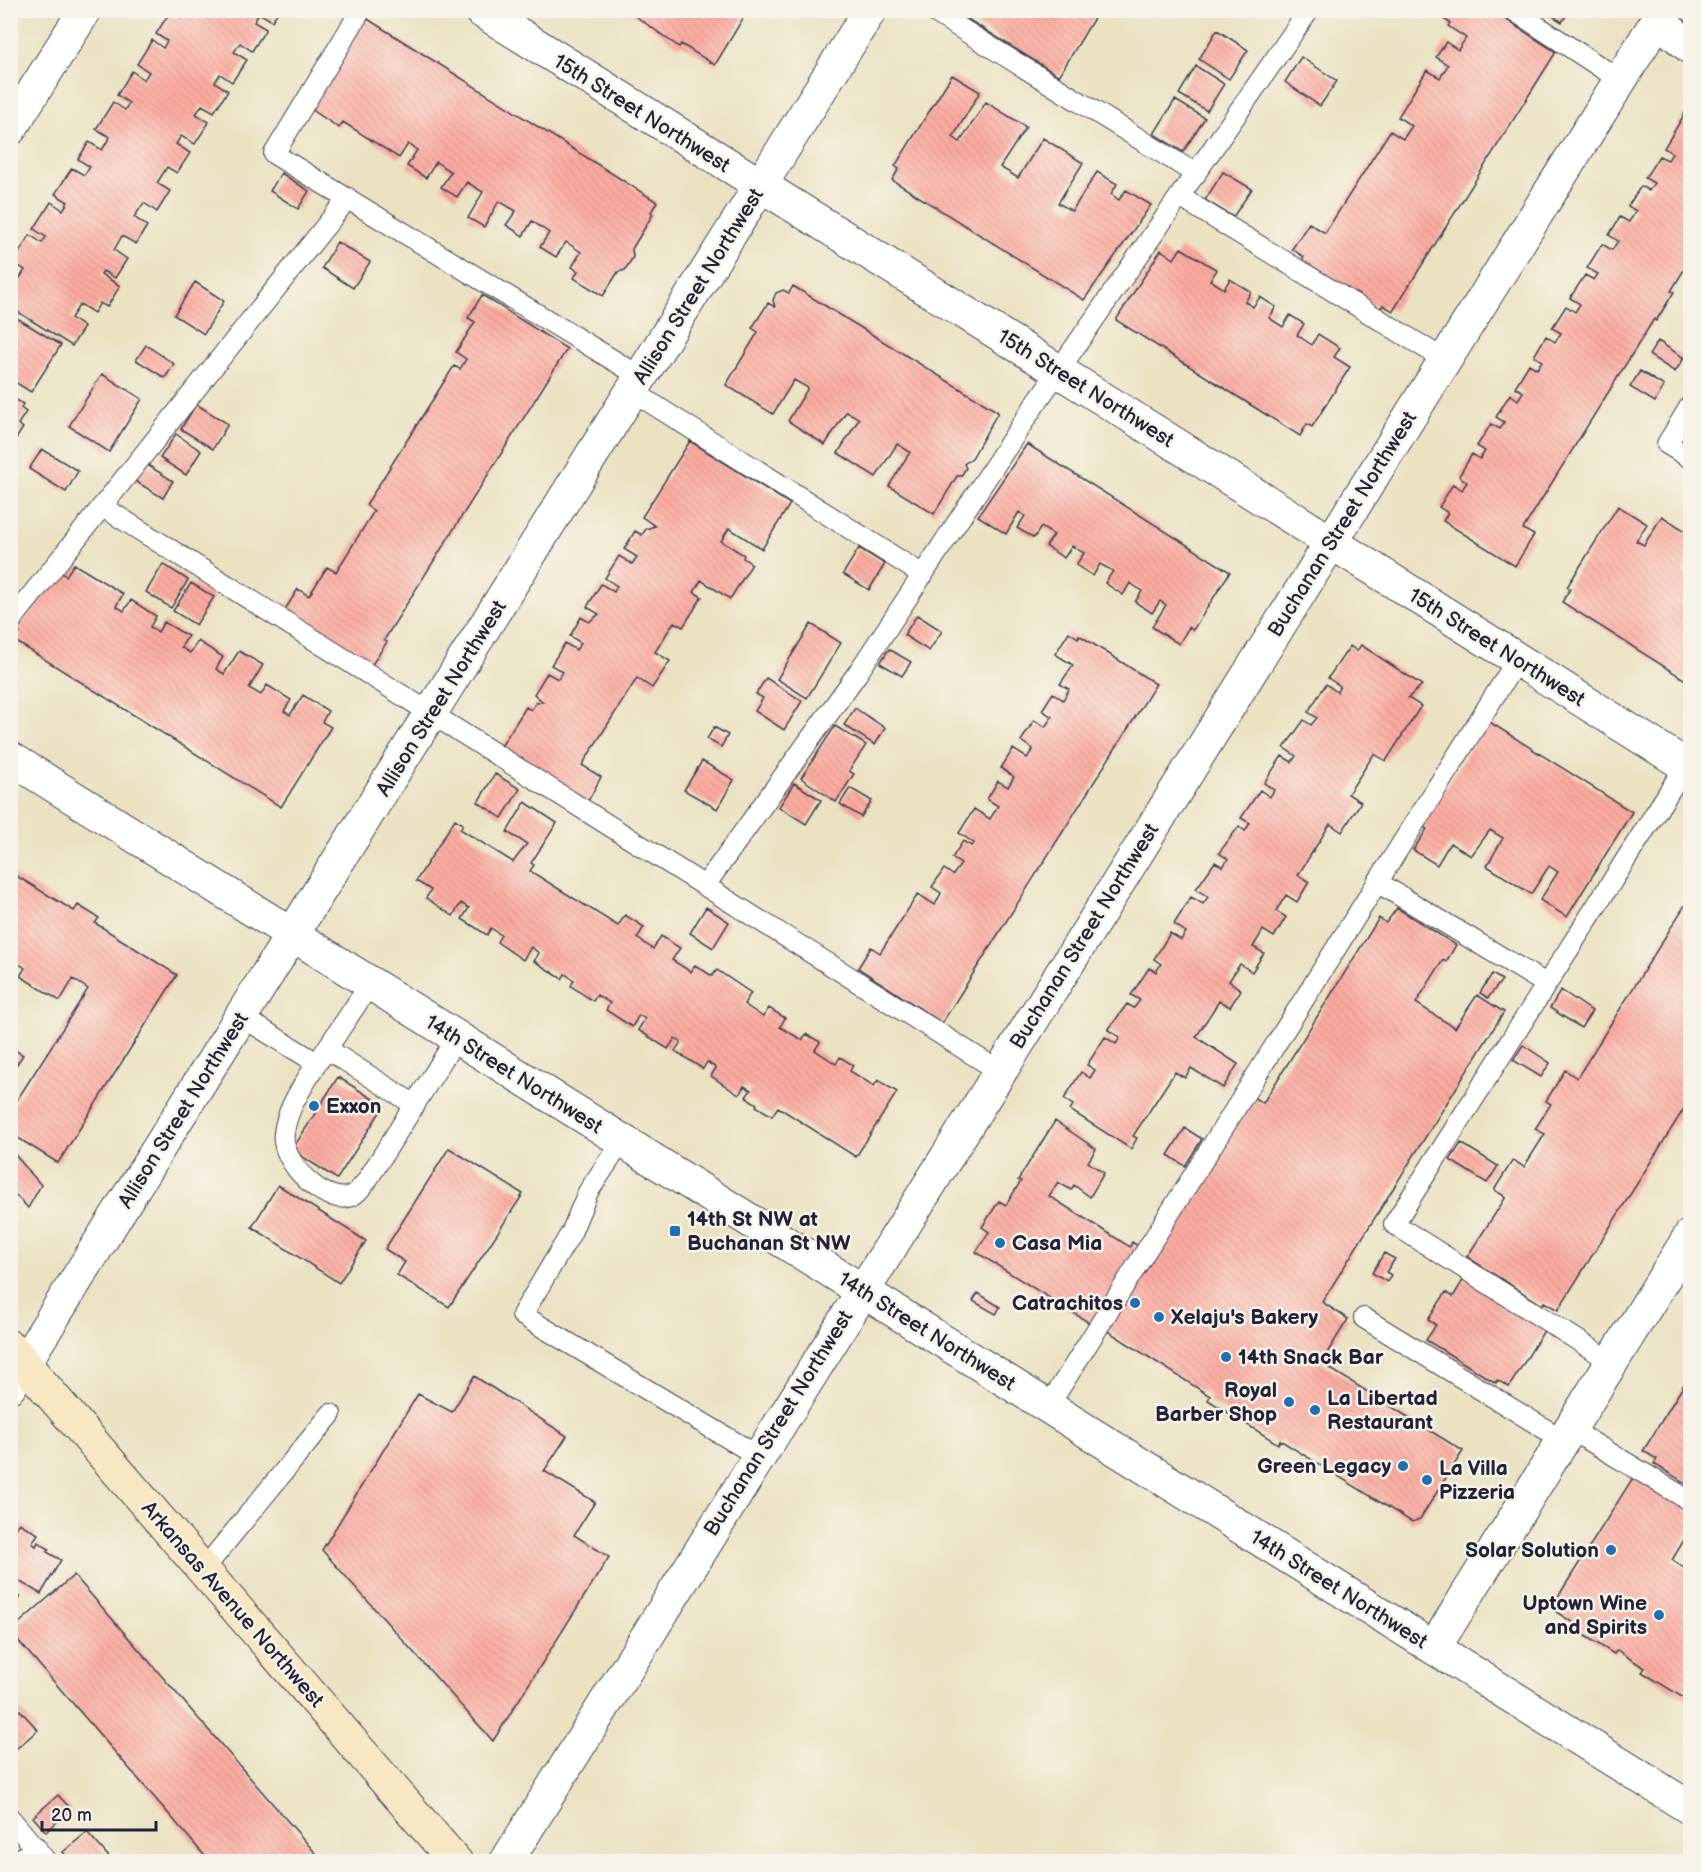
<svg xmlns="http://www.w3.org/2000/svg" width="1701" height="1872" font-family="'Balsamiq Sans',sans-serif">
<defs>
<pattern id="building-back-hatch" width="6" height="6" patternUnits="userSpaceOnUse" patternTransform="scale(1.5)"><rect width="6" height="6" fill="#fcaca0"/><path d="M-1 5l2 2M0 0l6 6M5-1l2 2" fill="none" stroke="#d8948b"/></pattern>
</defs>
<rect width="100%" height="100%" fill="#f7f3e8"/>
<filter id="ink" filterUnits="userSpaceOnUse"><feTurbulence type="fractalNoise" baseFrequency=".0167" numOctaves="2"/><feDisplacementMap in="SourceGraphic" scale="12" xChannelSelector="R" yChannelSelector="G"/><feConvolveMatrix kernelMatrix="1 2 1 2 8 2 1 2 1" color-interpolation-filters="sRGB"/></filter>
<filter id="wash" filterUnits="userSpaceOnUse"><feTurbulence type="fractalNoise" baseFrequency=".008" numOctaves="4" result="noise"/><feDisplacementMap in="SourceGraphic" scale="24" xChannelSelector="R" yChannelSelector="G"/><feGaussianBlur stdDeviation="1.35" result="paint"/><feColorMatrix in="noise" values="0 0 0 0 0 0 0 0 0 0 0 0 0 0 0 0 0 1.4 0 .05"/><feComposite in="paint" operator="in"/></filter>
<g filter="url(#wash)">
<rect width="100%" height="100%" fill="#ebe2c2"/>
<g id="blocks">
<path fill="url(#building-back-hatch)" d="M 171,10 L 182,18 L 187,10 L 279,10 L 272,21 L 259,13 L 254,22 L 266,29 L 252,51 L 240,43 L 234,52 L 247,60 L 232,82 L 220,74 L 215,82 L 228,91 L 214,112 L 202,105 L 196,114 L 209,122 L 195,144 L 181,136 L 176,144 L 190,153 L 177,173 L 167,167 L 157,183 L 170,191 L 157,212 L 144,203 L 134,217 L 147,226 L 136,244 L 122,236 L 114,250 L 127,259 L 115,278 L 103,271 L 101,274 L 120,286 L 107,307 L 100,303 L 94,313 L 80,304 L 71,318 L 84,327 L 72,346 L 10,307 L 10,272 L 20,278 L 25,270 L 13,262 L 30,235 L 42,243 L 46,237 L 34,229 L 51,202 L 63,210 L 68,202 L 55,194 L 72,168 L 84,175 L 90,167 L 78,159 L 89,142 L 102,150 L 110,137 L 96,129 L 113,102 L 125,110 L 129,103 L 117,95 L 132,71 L 144,80 L 149,72 L 137,64 L 152,40 L 163,48 L 167,41 L 156,34 Z
M 627,10 L 748,10 L 715,65 L 681,44 L 679,47 Z
M 971,10 L 1099,10 L 1059,76 L 966,18 Z
M 1442,10 L 1491,10 L 1556,52 L 1393,311 L 1383,305 L 1380,309 L 1302,260 L 1304,257 L 1292,249 L 1309,223 L 1325,233 L 1390,131 L 1403,139 L 1412,126 L 1398,117 L 1427,70 L 1440,78 L 1448,65 L 1436,57 L 1446,42 L 1458,50 L 1466,38 L 1448,26 L 1450,23 L 1439,16 Z
M 1543,10 L 1570,10 L 1562,22 Z
M 366,18 L 657,202 L 651,212 L 653,214 L 632,249 L 633,257 L 625,270 L 618,272 L 603,296 L 574,278 L 578,271 L 572,267 L 581,252 L 566,242 L 556,257 L 540,247 L 549,233 L 532,221 L 523,236 L 506,225 L 516,211 L 499,201 L 484,227 L 468,218 L 483,192 L 467,182 L 457,197 L 441,187 L 451,172 L 436,162 L 426,178 L 407,166 L 417,150 L 408,144 L 399,158 L 343,122 L 339,128 L 308,107 Z
M 1217,30 L 1248,50 L 1229,79 L 1199,59 Z
M 1301,57 L 1337,81 L 1320,106 L 1285,82 Z
M 1196,66 L 1224,84 L 1207,111 L 1179,94 Z
M 952,75 L 980,92 L 953,137 L 960,142 L 986,102 L 1026,127 L 1000,167 L 1018,178 L 1043,138 L 1083,163 L 1058,203 L 1072,211 L 1097,172 L 1117,184 L 1111,194 L 1119,200 L 1126,190 L 1151,205 L 1084,300 L 892,180 L 899,169 L 895,166 Z
M 1175,100 L 1205,118 L 1183,152 L 1154,134 Z
M 1690,105 L 1690,260 L 1671,291 L 1674,292 L 1656,321 L 1654,319 L 1523,529 L 1534,535 L 1515,566 L 1443,521 L 1448,513 L 1439,507 L 1453,484 L 1462,490 L 1467,482 L 1459,476 L 1472,454 L 1480,459 L 1485,451 L 1477,446 L 1491,424 L 1500,429 L 1504,422 L 1496,417 L 1510,394 L 1518,400 L 1523,392 L 1515,387 L 1529,364 L 1537,369 L 1542,361 L 1534,356 L 1546,336 L 1555,342 L 1561,333 L 1552,328 L 1566,306 L 1575,312 L 1580,304 L 1570,298 L 1585,275 L 1594,280 L 1598,274 L 1587,268 L 1602,244 L 1612,250 L 1618,241 L 1609,235 L 1620,217 L 1629,222 L 1636,211 L 1628,206 L 1641,186 L 1649,191 L 1654,183 L 1645,178 L 1659,156 L 1668,160 L 1672,153 L 1664,148 Z
M 1223,172 L 1252,189 L 1233,217 L 1205,200 Z
M 281,173 L 309,191 L 298,209 L 270,191 Z
M 337,242 L 370,262 L 353,288 L 322,268 Z
M 1181,248 L 1217,270 L 1210,280 L 1224,289 L 1230,279 L 1251,292 L 1245,302 L 1253,307 L 1260,297 L 1276,307 L 1269,318 L 1283,327 L 1290,315 L 1304,324 L 1297,335 L 1312,345 L 1318,334 L 1340,348 L 1334,357 L 1350,367 L 1312,427 L 1307,424 L 1300,436 L 1116,320 L 1161,250 L 1174,259 Z
M 195,282 L 224,301 L 204,334 L 174,315 Z
M 793,286 L 998,412 L 972,458 L 964,464 L 966,468 L 961,476 L 957,476 L 934,514 L 889,486 L 910,452 L 897,444 L 876,477 L 838,453 L 859,419 L 853,415 L 846,412 L 825,445 L 788,421 L 808,388 L 794,380 L 773,414 L 726,385 L 758,332 L 752,328 L 768,303 L 775,307 L 773,300 L 776,293 L 783,290 L 789,293 Z
M 482,295 L 567,349 L 384,640 L 387,642 L 371,666 L 284,611 L 298,589 L 309,596 L 327,567 L 336,572 L 374,511 L 366,505 L 454,366 L 460,369 L 466,359 L 456,352 L 475,322 L 468,318 Z
M 10,314 L 61,345 L 31,392 L 10,379 Z
M 1658,341 L 1684,358 L 1675,372 L 1649,355 Z
M 146,345 L 174,364 L 165,378 L 136,360 Z
M 1640,371 L 1664,386 L 1655,402 L 1630,387 Z
M 102,374 L 142,399 L 109,452 L 69,426 Z
M 10,396 L 23,404 L 21,408 L 26,412 L 18,424 L 23,428 L 10,448 Z
M 196,404 L 228,424 L 213,449 L 181,429 Z
M 176,434 L 201,451 L 186,475 L 160,458 Z
M 690,441 L 790,504 L 762,549 L 729,528 L 721,541 L 744,555 L 743,558 L 752,564 L 730,599 L 701,580 L 694,592 L 702,597 L 683,627 L 674,622 L 655,652 L 670,661 L 652,688 L 637,678 L 582,765 L 601,777 L 587,803 L 500,748 L 526,707 L 531,710 L 536,703 L 543,702 L 534,694 L 547,673 L 558,679 L 563,672 L 551,665 L 565,643 L 576,650 L 581,643 L 570,636 L 581,617 L 589,622 L 599,614 L 587,607 L 601,584 L 614,592 L 617,586 L 605,578 L 619,556 L 632,564 L 637,557 L 624,549 L 635,531 L 642,535 L 646,529 L 655,526 L 642,517 Z
M 1027,444 L 1230,572 L 1193,630 L 1189,627 L 1179,644 L 1152,627 L 1166,605 L 1160,601 L 1152,613 L 1135,602 L 1142,591 L 1130,583 L 1123,595 L 1105,583 L 1113,571 L 1100,564 L 1093,576 L 1076,565 L 1084,553 L 1072,546 L 1064,558 L 1046,546 L 1054,535 L 1041,527 L 1034,538 L 1017,528 L 1025,516 L 1019,512 L 1006,534 L 978,516 Z
M 42,449 L 78,471 L 66,492 L 29,469 Z
M 146,464 L 173,481 L 163,498 L 135,481 Z
M 1618,506 L 1647,524 L 1636,541 L 1644,545 L 1662,516 L 1690,534 L 1690,559 L 1683,571 L 1690,576 L 1690,683 L 1562,602 L 1570,589 L 1567,587 Z
M 859,548 L 885,564 L 869,590 L 843,574 Z
M 74,564 L 123,594 L 116,606 L 124,611 L 131,600 L 156,616 L 150,627 L 158,632 L 164,622 L 188,636 L 181,647 L 190,653 L 198,641 L 223,657 L 216,669 L 224,674 L 239,651 L 263,665 L 249,688 L 261,695 L 267,685 L 291,700 L 284,711 L 290,715 L 303,695 L 328,711 L 322,722 L 331,727 L 281,807 L 15,641 L 20,633 L 17,631 L 56,569 L 66,576 Z
M 163,564 L 188,580 L 171,608 L 146,592 Z
M 191,583 L 214,597 L 196,625 L 173,611 Z
M 917,615 L 942,631 L 929,651 L 904,635 Z
M 811,624 L 841,643 L 807,698 L 777,679 Z
M 1069,632 L 1078,638 L 1079,635 L 1156,684 L 942,1023 L 858,968 L 871,947 L 880,953 L 918,894 L 935,905 L 941,893 L 932,887 L 944,869 L 953,875 L 961,864 L 952,858 L 963,841 L 971,846 L 974,843 L 959,833 L 974,809 L 990,819 L 998,806 L 987,799 L 998,781 L 1008,787 L 1014,777 L 1001,768 L 1013,749 L 1027,758 L 1033,749 L 1021,741 L 1034,720 L 1045,727 L 1052,717 L 1042,710 L 1053,693 L 1063,700 L 1069,689 L 1060,684 L 1073,665 L 1055,654 Z
M 1361,645 L 1422,685 L 1408,698 L 1421,706 L 1386,761 L 1374,754 L 1348,794 L 1361,802 L 1342,832 L 1330,824 L 1298,875 L 1309,882 L 1297,902 L 1286,895 L 1276,911 L 1286,917 L 1274,937 L 1263,930 L 1253,947 L 1264,953 L 1252,972 L 1240,964 L 1229,981 L 1241,990 L 1230,1007 L 1219,1001 L 1196,1037 L 1238,1064 L 1223,1088 L 1191,1068 L 1185,1078 L 1175,1072 L 1133,1136 L 1137,1138 L 1131,1149 L 1070,1110 L 1073,1105 L 1064,1099 L 1081,1072 L 1090,1078 L 1095,1070 L 1087,1065 L 1105,1037 L 1116,1044 L 1120,1037 L 1108,1030 L 1127,1004 L 1134,1008 L 1140,1000 L 1131,995 L 1149,968 L 1156,972 L 1161,964 L 1154,959 L 1170,933 L 1181,940 L 1186,932 L 1174,924 L 1191,897 L 1203,904 L 1208,897 L 1196,889 L 1215,862 L 1223,867 L 1228,859 L 1219,853 L 1239,826 L 1245,831 L 1250,823 L 1241,818 L 1260,790 L 1270,797 L 1274,790 L 1264,783 L 1282,756 L 1292,762 L 1296,756 L 1284,748 L 1304,720 L 1311,725 L 1317,718 L 1308,712 L 1326,684 L 1337,692 L 1340,686 L 1328,678 L 1350,646 L 1357,651 Z
M 889,649 L 911,662 L 902,676 L 880,663 Z
M 766,678 L 802,701 L 784,730 L 755,711 L 763,698 L 756,694 Z
M 855,708 L 885,728 L 875,745 L 844,725 Z
M 1488,721 L 1632,812 L 1567,917 L 1540,900 L 1558,872 L 1549,866 L 1531,894 L 1487,866 L 1503,838 L 1490,830 L 1471,856 L 1450,843 L 1437,865 L 1413,850 L 1427,829 L 1422,826 Z
M 835,726 L 866,745 L 849,771 L 854,774 L 836,802 L 801,778 Z
M 714,727 L 728,735 L 721,747 L 707,739 Z
M 702,761 L 734,780 L 717,809 L 684,790 Z
M 495,774 L 520,789 L 502,818 L 478,802 Z
M 794,783 L 821,800 L 806,824 L 779,807 Z
M 850,788 L 872,801 L 861,817 L 840,804 Z
M 525,802 L 557,823 L 531,863 L 534,865 L 530,871 L 618,926 L 625,915 L 644,927 L 637,938 L 653,949 L 661,936 L 680,948 L 672,960 L 691,972 L 695,965 L 712,976 L 717,970 L 751,993 L 744,1004 L 763,1017 L 769,1008 L 785,1018 L 780,1027 L 802,1040 L 806,1034 L 820,1042 L 815,1050 L 836,1064 L 840,1057 L 853,1065 L 850,1071 L 874,1086 L 878,1080 L 897,1092 L 856,1157 L 778,1107 L 772,1116 L 756,1106 L 757,1104 L 746,1097 L 751,1090 L 744,1086 L 739,1095 L 711,1076 L 716,1068 L 707,1062 L 703,1069 L 675,1051 L 681,1042 L 675,1038 L 668,1049 L 638,1030 L 645,1019 L 639,1015 L 632,1027 L 606,1010 L 610,1003 L 597,995 L 593,1001 L 571,986 L 574,980 L 565,974 L 562,979 L 534,961 L 539,953 L 531,947 L 523,960 L 497,942 L 501,935 L 491,928 L 487,935 L 462,919 L 469,908 L 461,903 L 453,916 L 426,898 L 431,890 L 416,881 L 455,819 L 463,824 L 460,829 L 513,862 L 527,844 L 507,832 Z
M 10,872 L 74,911 L 78,905 L 99,918 L 95,923 L 177,975 L 58,1163 L 10,1133 L 10,1111 L 88,989 L 73,979 L 60,1001 L 20,976 L 25,968 L 10,958 Z
M 1690,897 L 1690,1099 L 1558,1310 L 1544,1302 L 1542,1305 L 1467,1257 L 1506,1197 L 1494,1190 L 1513,1160 L 1524,1167 L 1545,1134 L 1535,1129 L 1551,1104 L 1546,1101 L 1565,1070 L 1577,1078 Z
M 706,907 L 729,922 L 713,948 L 690,933 Z
M 1397,908 L 1456,945 L 1446,962 L 1443,960 L 1416,1003 L 1455,1028 L 1477,995 L 1504,1012 L 1322,1302 L 1348,1319 L 1321,1363 L 1463,1451 L 1420,1519 L 1412,1522 L 1280,1440 L 1278,1444 L 1208,1400 L 1210,1396 L 1103,1328 L 1138,1272 L 1143,1275 L 1149,1265 L 1145,1263 L 1251,1096 L 1263,1103 L 1379,918 L 1386,923 Z
M 1492,974 L 1502,980 L 1488,998 L 1480,993 Z
M 1561,990 L 1592,1011 L 1581,1028 L 1550,1008 Z
M 1523,1045 L 1550,1063 L 1541,1077 L 1513,1060 Z
M 10,1047 L 23,1055 L 10,1074 Z
M 338,1077 L 384,1106 L 337,1179 L 292,1150 Z
M 1055,1121 L 1096,1149 L 1088,1162 L 1104,1173 L 1090,1197 L 1074,1185 L 1071,1190 L 1058,1182 L 1049,1196 L 1130,1247 L 1132,1242 L 1140,1247 L 1091,1324 L 976,1252 L 989,1232 L 982,1227 L 999,1201 L 1006,1205 L 1021,1181 L 1018,1180 Z
M 1185,1128 L 1202,1139 L 1185,1166 L 1168,1155 Z
M 1461,1143 L 1498,1166 L 1487,1183 L 1450,1160 Z
M 449,1148 L 523,1194 L 449,1307 L 397,1275 L 405,1262 L 385,1249 Z
M 10,1149 L 41,1185 L 28,1208 L 10,1189 Z
M 278,1185 L 366,1241 L 339,1283 L 252,1227 Z
M 1384,1253 L 1395,1259 L 1386,1272 L 1391,1275 L 1387,1282 L 1372,1273 Z
M 1465,1277 L 1545,1329 L 1509,1387 L 1497,1380 L 1496,1383 L 1426,1340 L 1436,1325 L 1428,1320 L 1446,1292 L 1453,1297 Z
M 978,1293 L 1000,1307 L 996,1314 L 973,1301 Z
M 1690,1375 L 1690,1486 L 1654,1464 L 1657,1459 L 1643,1451 Z
M 474,1376 L 567,1436 L 544,1471 L 595,1502 L 574,1535 L 609,1557 L 493,1741 L 322,1550 L 418,1394 L 452,1412 Z
M 1634,1476 L 1690,1512 L 1690,1530 L 1672,1560 L 1690,1572 L 1690,1702 L 1642,1672 L 1645,1668 L 1632,1660 L 1617,1650 L 1614,1654 L 1582,1634 L 1585,1630 L 1556,1612 L 1554,1603 Z
M 19,1523 L 38,1534 L 32,1543 L 36,1546 L 38,1542 L 49,1549 L 47,1552 L 61,1560 L 41,1594 L 10,1576 L 10,1535 Z
M 74,1575 L 218,1741 L 319,1857 L 315,1862 L 210,1862 L 154,1797 L 10,1631 Z
M 10,1592 L 20,1597 L 10,1613 Z
M 20,1710 L 38,1730 L 10,1754 L 10,1718 Z
M 58,1795 L 71,1809 L 46,1832 L 33,1817 Z
M 87,1832 L 109,1857 L 104,1862 L 71,1862 L 63,1852 Z"/>
</g>
</g>
<g filter="url(#ink)">
<use href="#blocks" fill-opacity="0" stroke="#403f4f" stroke-width="1.5"/>
<g fill="none" stroke-linecap="round" stroke-linejoin="round">
<defs>
<path id="service" d="M 361,10 L 274,154 L 641,377
M 931,10 L 1196,174
M 1513,10 L 1620,80
M 1180,197 L 1445,360
M 632,391 L 923,575
M 1690,406 L 1667,444 L 1690,458
M 103,507 L 999,1071
M 10,622 L 348,198
M 1377,882 L 1546,984
M 706,884 L 857,674 L 1036,403 L 1309,10
M 242,1017 L 317,1063 C 304,1085 287,1107 284,1133 C 279,1161 327,1209 353,1195 C 358,1193 362,1186 366,1182 L 457,1037
M 327,1049 L 415,1105
M 320,1059 L 370,984
M 622,1141 L 588,1192 L 571,1233 L 522,1315 L 758,1456
M 1364,1318 L 1563,1440
M 1612,1362 L 1394,1224 L 1686,765
M 1048,1407 L 1517,660
M 1570,1429 L 1690,1501
M 203,1570 L 331,1414
M 10,1818 L 47,1862
M 17,1862 L 36,1847"/>
<path id="minor" d="M 480,10 L 1121,410 L 1690,768
M 1658,20 L 1690,47
M 10,129 L 85,10
M 1434,1648 L 1690,1236
M 506,1862 L 1664,10"/>
<path id="tertiary" d="M 10,758 L 1690,1808
M 10,1386 L 870,10"/>
<path id="secondary" d="M 10,1347 L 456,1862"/>
</defs>
<use href="#service" stroke="#403f4f" stroke-width="22"/>
<use href="#minor" stroke="#403f4f" stroke-width="35"/>
<use href="#tertiary" stroke="#403f4f" stroke-width="35"/>
<use href="#secondary" stroke="#403f4f" stroke-width="35"/>
<use href="#service" stroke="#fff" stroke-width="20"/>
<use href="#minor" stroke="#fff" stroke-width="33"/>
<use href="#tertiary" stroke="#fff" stroke-width="33"/>
<use href="#secondary" stroke="#f7e8c3" stroke-width="33"/>
</g>
</g>
<g fill="#1f6fb2" stroke="#f7f3e8" stroke-width="2">
<circle cx="314" cy="1106" r="6"/>
<rect x="669" y="1225" width="12" height="12" rx="3"/>
<circle cx="1000" cy="1243" r="6"/>
<circle cx="1135" cy="1303" r="6"/>
<circle cx="1159" cy="1317" r="6"/>
<circle cx="1226" cy="1357" r="6"/>
<circle cx="1289" cy="1402" r="6"/>
<circle cx="1315" cy="1410" r="6"/>
<circle cx="1403" cy="1466" r="6"/>
<circle cx="1427" cy="1480" r="6"/>
<circle cx="1611" cy="1550" r="6"/>
<circle cx="1659" cy="1615" r="6"/>
</g>
<g text-anchor="middle" stroke-width="5" stroke-linejoin="round" paint-order="stroke">
<g font-size="21" fill="#22223b" stroke="#f7f3e8">
<text transform="translate(642 113) rotate(32)" y="7">15th Street Northwest</text>
<text transform="translate(698 286) rotate(-58)" y="7">Allison Street Northwest</text>
<text transform="translate(1086 388) rotate(32)" y="7">15th Street Northwest</text>
<text transform="translate(1342 524) rotate(-58)" y="7">Buchanan Street Northwest</text>
<text transform="translate(1497 647) rotate(32)" y="7">15th Street Northwest</text>
<text transform="translate(441 698) rotate(-58)" y="7">Allison Street Northwest</text>
<text transform="translate(1084 936) rotate(-58)" y="7">Buchanan Street Northwest</text>
<text transform="translate(514 1074) rotate(32)" y="7">14th Street Northwest</text>
<text transform="translate(183 1110) rotate(-58)" y="7">Allison Street Northwest</text>
<text transform="translate(927 1331) rotate(32)" y="7">14th Street Northwest</text>
<text transform="translate(778 1423) rotate(-58)" y="7">Buchanan Street Northwest</text>
<text transform="translate(1339 1589) rotate(32)" y="7">14th Street Northwest</text>
<text transform="translate(233 1604) rotate(49)" y="7">Arkansas Avenue Northwest</text>
</g>
<g font-size="21" font-weight="bold" fill="#22223b" stroke="#f7f3e8" text-anchor="start">
<text x="326" y="1113">Exxon</text>
<text x="687" y="1226">14th St NW at<tspan x="687" dy="24">Buchanan St NW</tspan></text>
<text x="1012" y="1250">Casa Mia</text>
<text x="1123" y="1310" text-anchor="end">Catrachitos</text>
<text x="1171" y="1324">Xelaju's Bakery</text>
<text x="1238" y="1364">14th Snack Bar</text>
<text x="1277" y="1397" text-anchor="end">Royal<tspan x="1277" dy="24">Barber Shop</tspan></text>
<text x="1327" y="1405">La Libertad<tspan x="1327" dy="24">Restaurant</tspan></text>
<text x="1391" y="1473" text-anchor="end">Green Legacy</text>
<text x="1439" y="1475">La Villa<tspan x="1439" dy="24">Pizzeria</tspan></text>
<text x="1599" y="1557" text-anchor="end">Solar Solution</text>
<text x="1647" y="1610" text-anchor="end">Uptown Wine<tspan x="1647" dy="24">and Spirits</tspan></text>
</g>
</g>
<rect width="1701" height="1872" fill="none" stroke="#f7f3e8" stroke-width="36"/>
<path d="M42 1821v9h114v-9" fill="none" stroke="#22223b" stroke-width="3"/>
<text x="51" y="1821" font-size="18" fill="#22223b" stroke="#f7f3e8" stroke-width="4.5" paint-order="stroke">20 m</text>
</svg>
